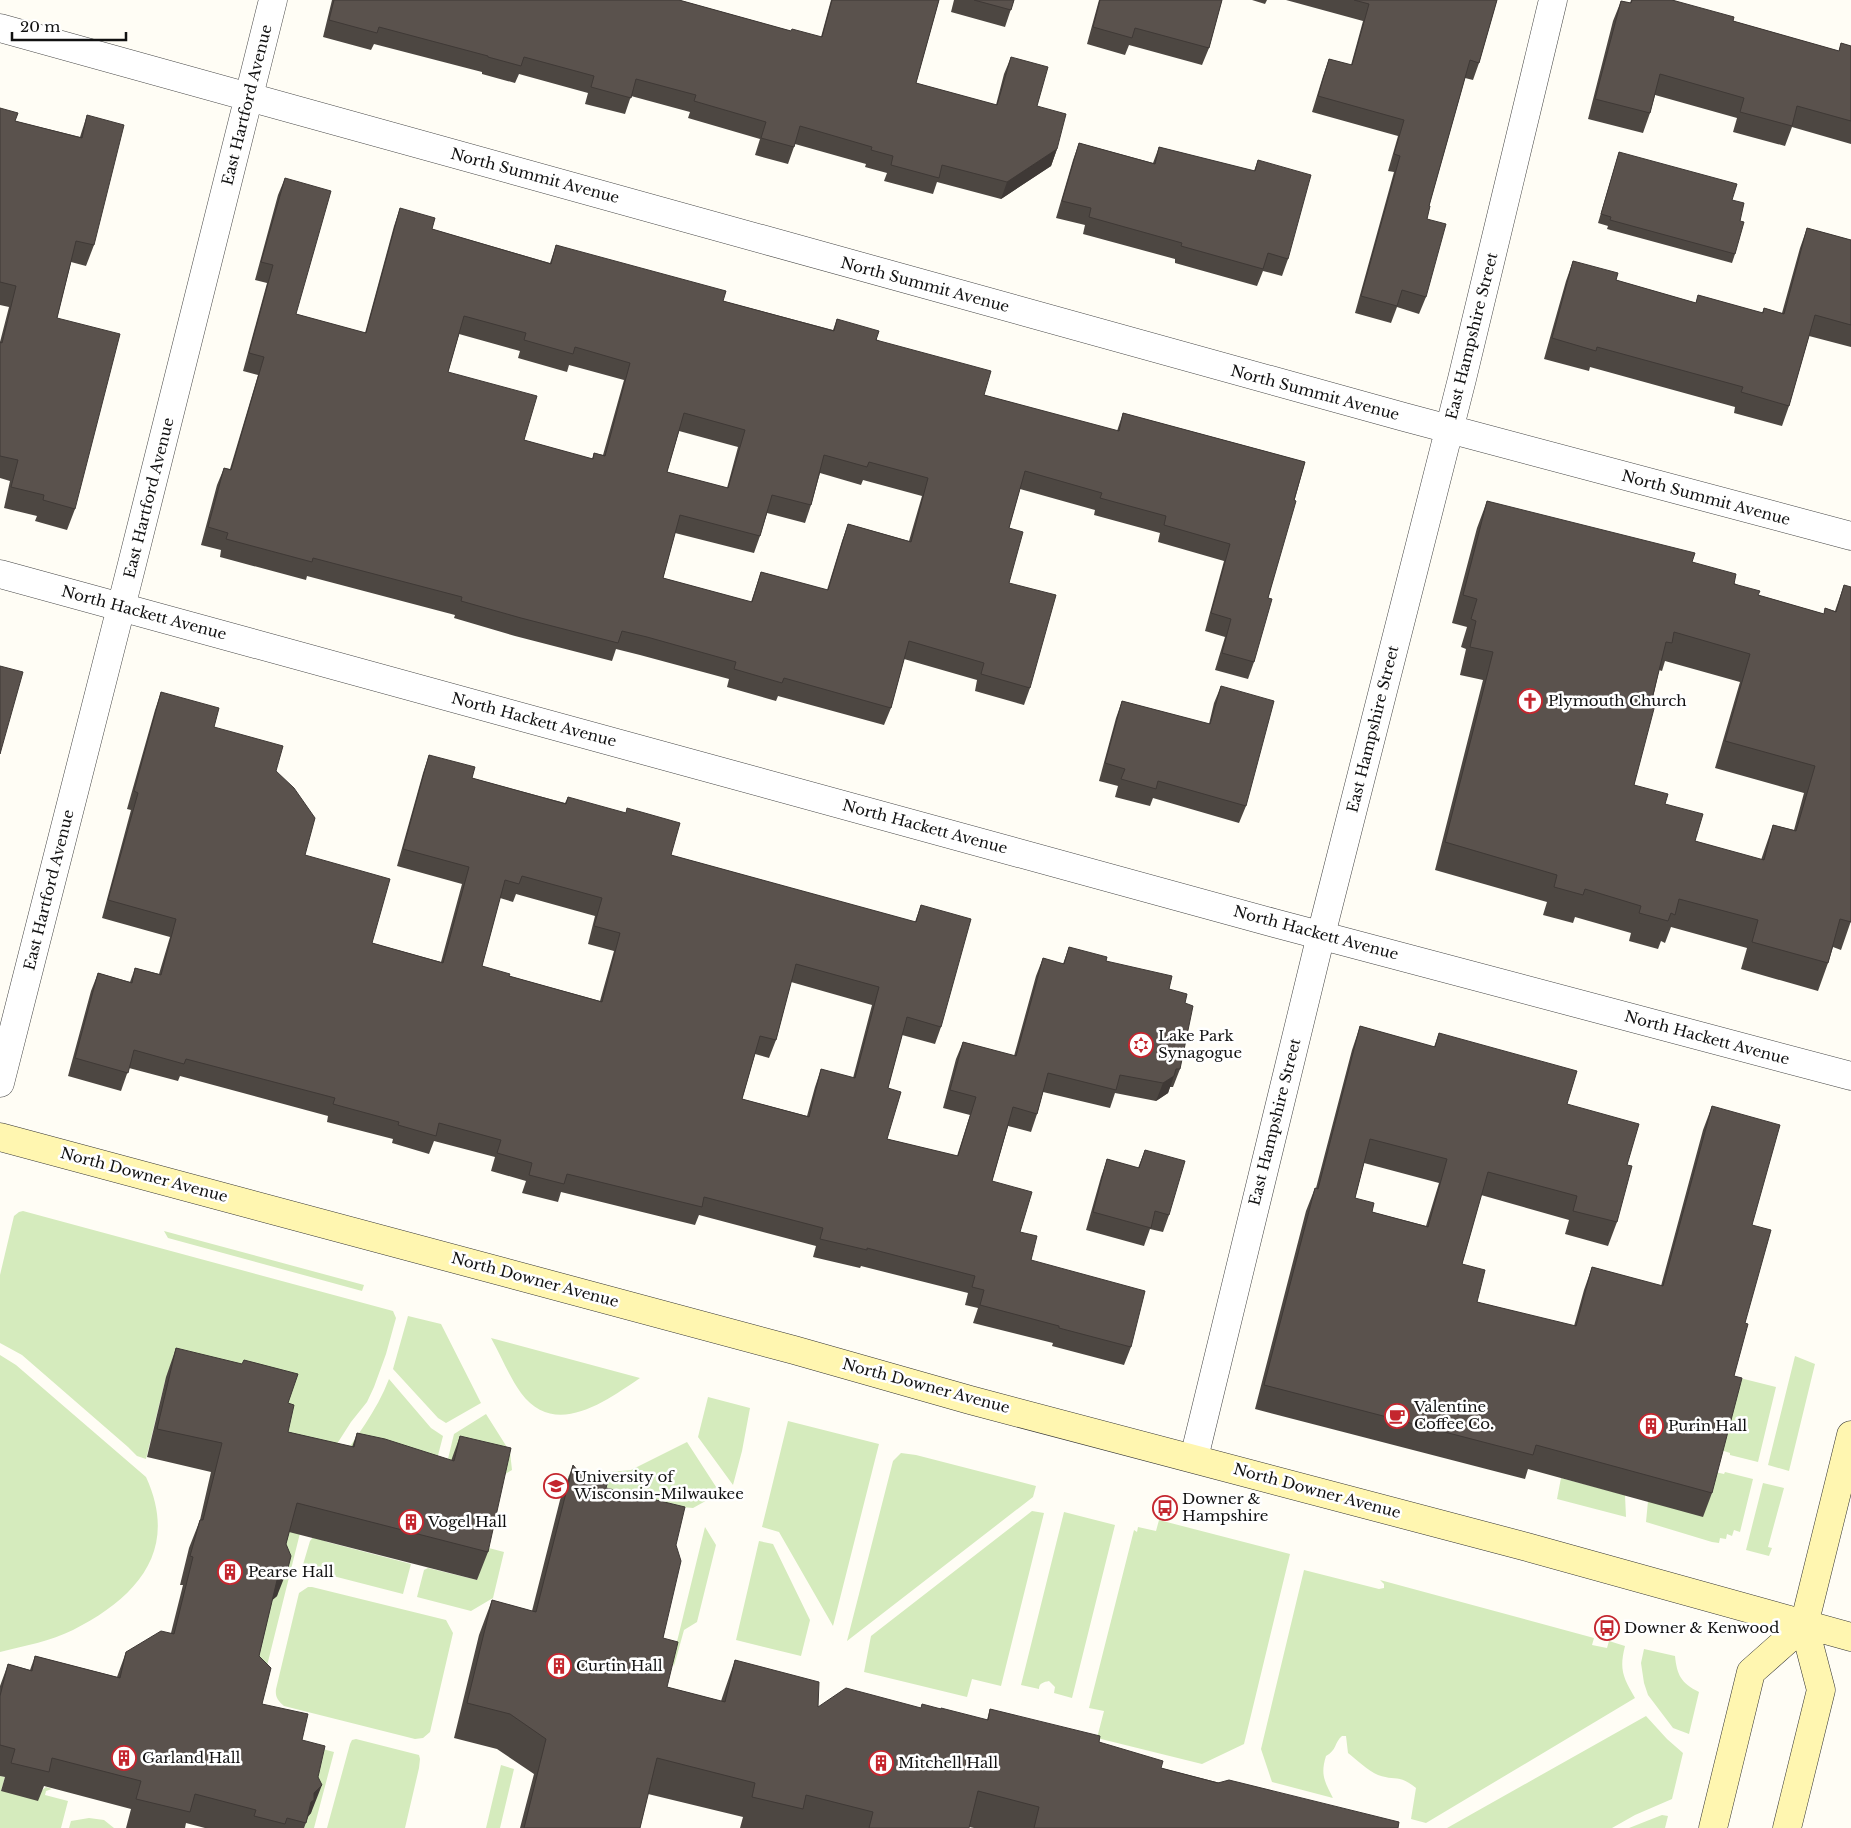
<svg xmlns="http://www.w3.org/2000/svg" width="1851" height="1828" font-family="'Libre Baskerville',serif">
<rect width="100%" height="100%" fill="#fffdf5"/>
<path fill="#d5ebbd" d="M 23,1211 L 393,1311 L 396,1318 L 386,1354 L 374,1387 L 367,1402 L 351,1422 L 319,1472 L 165,1381 L 146,1459 L 137,1456 L 128,1447 L 22,1355 L 0,1343 L 0,1275 L 14,1216 L 19,1212 Z
M 164,1231 L 364,1285 L 362,1291 L 168,1238 Z
M 408,1316 L 441,1324 L 481,1403 L 446,1423 L 438,1418 L 393,1369 Z
M 491,1338 L 640,1378 C 606,1401 555,1439 521,1393 C 509,1376 501,1356 491,1338 Z
M 0,1355 L 16,1365 L 146,1477 C 180,1551 136,1598 73,1630 C 51,1641 24,1646 0,1652 Z
M 1795,1356 L 1815,1364 L 1789,1471 L 1768,1465 Z
M 1736,1377 L 1776,1387 L 1758,1462 L 1730,1455 L 1730,1453 L 1721,1450 Z
M 389,1379 L 431,1428 L 443,1436 L 425,1506 L 336,1467 C 355,1438 377,1411 389,1379 Z
M 708,1397 L 750,1408 L 742,1451 L 733,1485 L 698,1437 Z
M 486,1414 L 510,1452 L 512,1470 L 500,1477 L 440,1492 L 454,1434 Z
M 788,1421 L 879,1444 L 833,1626 L 779,1532 L 762,1527 Z
M 687,1442 L 720,1493 L 693,1508 L 648,1504 L 573,1486 L 568,1476 L 631,1470 Z
M 901,1453 L 916,1455 L 1036,1486 L 1033,1497 L 847,1641 L 893,1461 Z
M 1715,1472 L 1724,1474 L 1725,1472 L 1753,1479 L 1740,1532 L 1734,1530 L 1732,1536 L 1727,1534 L 1726,1539 L 1720,1538 L 1719,1543 L 1712,1542 L 1646,1522 L 1648,1501 Z
M 1561,1478 L 1625,1495 L 1626,1517 L 1557,1499 Z
M 1763,1483 L 1784,1488 L 1768,1547 L 1772,1548 L 1769,1556 L 1746,1550 Z
M 292,1510 L 305,1513 L 262,1686 L 247,1688 L 268,1601 L 279,1580 Z
M 1032,1511 L 1044,1513 L 1001,1686 L 972,1679 L 967,1697 L 864,1672 L 871,1636 Z
M 1064,1512 L 1115,1525 L 1072,1698 L 1054,1693 L 1055,1687 L 1049,1681 C 1044,1682 1039,1683 1039,1689 L 1021,1685 Z
M 1159,1520 L 1290,1554 L 1244,1744 L 1202,1764 L 1097,1738 L 1104,1711 L 1089,1708 L 1134,1530 L 1137,1532 L 1138,1527 L 1156,1531 Z
M 705,1527 L 716,1545 L 697,1622 L 684,1630 L 674,1666 L 672,1662 Z
M 314,1536 L 327,1542 L 411,1564 L 403,1594 L 302,1568 L 310,1541 Z
M 759,1541 L 773,1544 L 810,1620 L 801,1656 L 736,1640 Z
M 485,1547 L 504,1552 L 493,1598 L 471,1611 L 417,1597 L 424,1570 L 428,1568 L 477,1580 Z
M 1304,1570 L 1379,1589 L 1384,1588 L 1384,1584 L 1380,1580 L 1594,1638 L 1592,1645 L 1607,1648 L 1609,1641 L 1625,1646 C 1619,1670 1623,1677 1635,1698 L 1426,1823 L 1411,1819 L 1416,1788 C 1399,1774 1394,1781 1378,1775 C 1367,1770 1357,1760 1348,1753 L 1346,1736 L 1342,1736 C 1334,1743 1337,1750 1326,1756 C 1320,1775 1325,1782 1333,1798 L 1272,1782 L 1261,1749 Z
M 308,1587 L 312,1587 L 446,1620 L 453,1633 L 430,1732 L 423,1738 L 415,1739 L 284,1706 C 278,1701 275,1697 276,1689 L 299,1593 Z
M 1644,1649 L 1675,1656 C 1677,1675 1681,1683 1699,1692 L 1689,1734 L 1673,1728 L 1648,1695 L 1644,1683 L 1641,1663 Z
M 1646,1716 L 1667,1739 L 1683,1753 L 1672,1799 L 1635,1815 L 1612,1828 L 1447,1828 Z
M 356,1739 L 419,1755 L 420,1759 L 419,1768 L 405,1828 L 327,1828 L 350,1744 L 352,1740 Z
M 292,1741 L 334,1752 L 314,1828 L 303,1828 Z
M 501,1765 L 514,1769 L 500,1828 L 486,1828 Z
M 0,1776 L 5,1777 L 1,1791 L 40,1792 L 46,1787 L 52,1789 L 46,1791 L 45,1795 L 68,1801 L 61,1828 L 0,1828 Z
M 1662,1815 L 1668,1816 L 1665,1828 L 1629,1828 Z
M 89,1818 L 104,1820 L 114,1828 L 69,1828 L 71,1821 Z"/>
<g fill="none" stroke-linecap="round" stroke-linejoin="round">
<defs>
<path id="street" d="M 0,28 L 1404,417 L 1851,536
M 0,574 L 1274,923 L 1851,1076
M 0,1083 L 131,568 L 273,0
M 1194,1458 L 1321,935 L 1462,379 L 1553,0"/>
<path id="secondary" d="M 0,1137 L 794,1350 L 970,1400 L 1527,1547 L 1851,1637
M 1713,1828 L 1751,1672 L 1804,1625
M 1787,1828 L 1821,1690 L 1804,1625 L 1851,1435"/>
</defs>
<use href="#street" stroke="#444" stroke-width="29"/>
<use href="#secondary" stroke="#333" stroke-width="29"/>
<use href="#street" stroke="#fff" stroke-width="28"/>
<use href="#secondary" stroke="#fff6b0" stroke-width="28"/>
</g>
<path fill="#4d4742" fill-rule="evenodd" d="M 332,0 L 679,0 L 791,31 L 821,37 L 831,0 L 939,0 L 916,83 L 996,105 L 1004,74 L 1011,57 L 1037,106 L 1057,149 L 1051,166 L 1001,199 L 937,182 L 933,194 L 884,181 L 887,173 L 865,167 L 866,164 L 795,144 L 788,164 L 755,155 L 760,139 L 688,118 L 690,112 L 631,96 L 625,114 L 585,104 L 588,93 L 519,74 L 515,83 L 482,74 L 482,72 L 374,44 L 371,50 L 323,37 Z
M 954,0 L 1014,0 L 1005,27 L 951,12 Z
M 1099,0 L 1222,0 L 1209,48 L 1202,65 L 1129,45 L 1125,55 L 1087,44 Z
M 1252,0 L 1267,0 L 1265,4 Z
M 1286,0 L 1497,0 L 1479,63 L 1473,80 L 1465,78 L 1429,206 L 1427,219 L 1426,297 L 1419,314 L 1397,307 L 1391,323 L 1355,313 L 1394,172 L 1388,171 L 1398,136 L 1312,112 L 1323,76 L 1329,59 L 1351,65 L 1363,21 Z
M 1631,0 L 1672,0 L 1733,21 L 1839,51 L 1841,43 L 1851,46 L 1851,144 L 1792,127 L 1785,146 L 1733,132 L 1737,118 L 1655,95 L 1650,113 L 1643,133 L 1588,119 L 1613,21 L 1621,1 L 1630,3 Z
M 0,108 L 15,121 L 80,137 L 87,115 L 94,245 L 86,266 L 71,262 L 57,318 L 75,509 L 67,530 L 35,521 L 37,516 L 4,508 L 10,481 L 0,478 L 0,342 L 9,307 L 0,305 Z
M 1079,143 L 1153,163 L 1159,147 L 1254,171 L 1258,160 L 1288,259 L 1282,276 L 1263,271 L 1257,286 L 1175,263 L 1175,259 L 1083,234 L 1085,225 L 1056,218 L 1073,160 Z
M 1619,152 L 1732,200 L 1740,221 L 1735,254 L 1732,263 L 1607,229 L 1608,226 L 1598,223 Z
M 285,178 L 296,314 L 365,333 L 394,226 L 400,208 L 432,229 L 550,263 L 556,245 L 723,301 L 833,330 L 837,319 L 984,395 L 1117,431 L 1123,413 L 1305,462 L 1268,598 L 1254,662 L 1248,679 L 1215,670 L 1225,637 L 1205,631 L 1224,561 L 1158,542 L 1160,533 L 1094,515 L 1095,510 L 1020,489 L 1009,528 L 1009,583 L 1030,688 L 1024,705 L 975,691 L 977,680 L 904,659 L 891,708 L 884,725 L 778,696 L 776,701 L 727,687 L 729,679 L 640,655 L 616,649 L 612,661 L 515,636 L 454,618 L 455,615 L 307,576 L 306,580 L 220,557 L 221,550 L 201,545 L 217,485 L 224,468 L 230,469 L 258,375 L 243,371 L 267,283 L 255,280 L 278,195 ZM 459,334 L 520,351 L 518,358 L 567,372 L 569,365 L 624,380 L 603,455 L 594,453 L 592,459 L 524,440 L 448,372 ZM 679,431 L 738,447 L 727,488 L 667,472 ZM 820,473 L 861,485 L 863,480 L 922,496 L 909,541 L 848,524 L 842,541 L 827,590 L 761,572 L 751,602 L 663,578 L 675,533 L 754,553 L 760,536 L 767,513 L 805,523 L 811,505 Z
M 1807,228 L 1851,240 L 1851,347 L 1809,336 L 1789,406 L 1782,426 L 1734,413 L 1735,407 L 1590,367 L 1589,371 L 1544,359 L 1566,281 L 1573,261 L 1616,280 L 1696,303 L 1698,295 L 1762,313 L 1764,308 L 1782,313 L 1800,248 Z
M 1487,501 L 1692,562 L 1758,595 L 1824,614 L 1825,608 L 1835,611 L 1844,585 L 1851,921 L 1841,950 L 1833,947 L 1828,963 L 1818,991 L 1741,969 L 1747,948 L 1671,927 L 1665,943 L 1661,941 L 1658,949 L 1629,941 L 1631,933 L 1575,917 L 1573,923 L 1543,915 L 1547,902 L 1435,870 L 1483,680 L 1460,675 L 1466,649 L 1461,647 L 1467,627 L 1452,623 L 1477,528 ZM 1665,661 L 1740,682 L 1715,768 L 1804,793 L 1794,830 L 1773,825 L 1761,860 L 1695,841 L 1665,804 L 1634,785 L 1659,670 L 1662,671 Z
M 1221,686 L 1246,806 L 1239,823 L 1153,798 L 1150,806 L 1115,797 L 1118,786 L 1099,781 L 1116,718 L 1122,701 L 1209,724 L 1214,703 Z
M 161,692 L 214,727 L 276,771 L 305,855 L 372,943 L 441,962 L 462,884 L 397,866 L 423,773 L 429,755 L 472,778 L 565,803 L 568,797 L 671,855 L 915,922 L 921,905 L 941,1027 L 935,1044 L 902,1035 L 888,1088 L 887,1139 L 957,1156 L 970,1115 L 943,1108 L 956,1059 L 963,1042 L 1014,1056 L 1036,976 L 1043,958 L 1063,964 L 1069,947 L 1106,961 L 1169,989 L 1185,1003 L 1180,1069 L 1173,1087 L 1170,1087 L 1168,1093 L 1156,1101 L 1115,1093 L 1110,1108 L 1043,1092 L 1037,1114 L 1031,1132 L 1008,1126 L 992,1181 L 1020,1232 L 1031,1260 L 1131,1347 L 1124,1365 L 1052,1346 L 1053,1343 L 973,1323 L 978,1308 L 965,1305 L 968,1293 L 861,1266 L 860,1268 L 813,1257 L 816,1246 L 699,1215 L 695,1225 L 561,1192 L 558,1202 L 522,1193 L 526,1181 L 491,1171 L 495,1157 L 434,1141 L 429,1154 L 392,1143 L 393,1139 L 327,1122 L 328,1116 L 180,1076 L 178,1081 L 129,1068 L 121,1091 L 68,1076 L 91,991 L 98,973 L 130,982 L 135,968 L 159,974 L 170,937 L 102,918 L 131,810 L 127,809 L 155,710 ZM 516,894 L 595,916 L 588,944 L 614,951 L 600,1001 L 509,976 L 482,966 L 500,898 L 513,902 ZM 791,982 L 872,1005 L 853,1078 L 821,1069 L 815,1087 L 807,1116 L 742,1099 L 755,1054 L 769,1058 L 776,1040 Z
M 1360,1026 L 1434,1047 L 1439,1033 L 1567,1104 L 1627,1165 L 1617,1222 L 1608,1246 L 1565,1234 L 1569,1220 L 1481,1195 L 1462,1264 L 1477,1302 L 1574,1326 L 1584,1290 L 1592,1267 L 1661,1286 L 1703,1130 L 1712,1106 L 1752,1225 L 1745,1323 L 1734,1376 L 1712,1493 L 1703,1517 L 1528,1469 L 1525,1479 L 1255,1409 L 1306,1211 L 1315,1188 L 1316,1188 L 1352,1050 ZM 1364,1163 L 1439,1183 L 1426,1226 L 1372,1212 L 1355,1198 Z
M 1145,1150 L 1169,1215 L 1163,1232 L 1150,1229 L 1144,1246 L 1086,1230 L 1101,1177 L 1107,1159 L 1138,1168 Z
M 176,1348 L 288,1403 L 288,1432 L 352,1447 L 357,1433 L 451,1461 L 460,1436 L 488,1552 L 477,1580 L 289,1532 L 286,1544 L 277,1596 L 272,1600 L 259,1656 L 262,1704 L 302,1740 L 318,1777 L 311,1813 L 308,1817 L 304,1828 L 205,1828 L 186,1823 L 185,1828 L 126,1828 L 131,1809 L 44,1786 L 38,1801 L 1,1791 L 5,1777 L 0,1776 L 0,1686 L 8,1664 L 30,1670 L 35,1656 L 117,1677 L 126,1652 L 171,1633 L 183,1585 L 180,1585 L 189,1548 L 200,1520 L 211,1472 L 147,1457 L 166,1377 Z
M 573,1465 L 586,1481 L 606,1488 L 676,1545 L 663,1638 L 667,1687 L 721,1701 L 735,1660 L 818,1707 L 921,1708 L 987,1720 L 990,1709 L 1099,1742 L 1161,1768 L 1398,1828 L 974,1828 L 969,1827 L 969,1828 L 740,1828 L 743,1817 L 648,1794 L 640,1828 L 520,1828 L 534,1774 L 497,1749 L 454,1738 L 479,1635 L 492,1600 L 532,1611 L 560,1500 Z"/>
<path fill="#3f3936" d="M 1057,149 L 1051,166 L 1001,199 L 1007,182 Z
M 1174,1076 L 1168,1093 L 1156,1101 L 1163,1083 Z
M 288,1568 L 277,1596 L 268,1604 L 278,1576 Z
M 322,1785 L 311,1813 L 307,1817 L 314,1793 Z"/>
<path fill="#5a524d" stroke="#3f3936" fill-rule="evenodd" d="M 334,0 L 679,0 L 791,31 L 792,29 L 822,37 L 832,0 L 939,0 L 916,83 L 997,105 L 1011,57 L 1048,67 L 1037,106 L 1066,114 L 1057,149 L 1007,182 L 942,165 L 939,178 L 891,165 L 893,156 L 871,150 L 872,147 L 800,126 L 794,147 L 761,138 L 766,122 L 694,101 L 696,95 L 636,79 L 631,98 L 591,87 L 594,76 L 524,57 L 521,66 L 488,57 L 488,56 L 379,27 L 377,33 L 329,20 Z
M 974,0 L 1014,0 L 1011,10 Z
M 1100,0 L 1222,0 L 1209,48 L 1135,28 L 1132,38 L 1093,27 Z
M 1354,0 L 1497,0 L 1479,63 L 1470,60 L 1429,206 L 1430,206 L 1427,219 L 1446,224 L 1426,297 L 1402,290 L 1397,306 L 1361,296 L 1400,156 L 1394,154 L 1404,120 L 1318,96 L 1329,59 L 1352,65 L 1369,4 Z
M 1632,0 L 1672,0 L 1734,17 L 1733,21 L 1839,51 L 1841,43 L 1851,46 L 1851,121 L 1797,106 L 1792,126 L 1740,112 L 1744,98 L 1660,74 L 1650,113 L 1595,99 L 1621,1 L 1631,3 Z
M 0,108 L 18,113 L 15,121 L 82,138 L 87,115 L 124,125 L 94,245 L 76,241 L 57,318 L 120,334 L 75,509 L 43,500 L 44,495 L 11,487 L 18,460 L 0,456 L 0,342 L 2,343 L 16,286 L 0,282 Z
M 1079,143 L 1155,164 L 1159,147 L 1255,171 L 1258,160 L 1311,175 L 1288,259 L 1268,253 L 1263,269 L 1181,246 L 1182,243 L 1089,217 L 1091,208 L 1062,201 Z
M 1619,152 L 1737,184 L 1732,200 L 1744,203 L 1740,221 L 1744,222 L 1735,254 L 1610,220 L 1611,217 L 1601,214 Z
M 285,178 L 331,191 L 296,314 L 366,333 L 400,208 L 435,218 L 432,229 L 551,264 L 556,245 L 726,291 L 723,301 L 834,331 L 837,319 L 879,331 L 876,340 L 991,371 L 984,395 L 1119,431 L 1123,413 L 1305,462 L 1294,500 L 1296,501 L 1268,598 L 1272,599 L 1254,662 L 1222,653 L 1231,619 L 1211,613 L 1230,544 L 1164,525 L 1166,516 L 1100,498 L 1102,493 L 1025,471 L 1009,528 L 1023,532 L 1009,583 L 1056,595 L 1030,688 L 981,674 L 984,663 L 909,641 L 891,708 L 784,678 L 782,683 L 734,669 L 736,662 L 647,637 L 622,631 L 618,643 L 521,618 L 461,601 L 462,597 L 313,558 L 312,562 L 226,539 L 228,533 L 208,527 L 224,468 L 231,470 L 264,357 L 249,353 L 273,265 L 261,262 ZM 464,316 L 526,333 L 524,340 L 573,354 L 575,347 L 630,363 L 605,456 L 594,453 L 593,459 L 524,440 L 537,396 L 448,372 ZM 684,413 L 745,430 L 728,488 L 667,472 ZM 824,455 L 867,467 L 869,462 L 928,478 L 911,542 L 848,524 L 828,590 L 761,572 L 752,602 L 663,578 L 680,515 L 760,536 L 772,495 L 811,505 Z
M 1807,228 L 1851,240 L 1851,325 L 1815,315 L 1789,406 L 1741,392 L 1743,387 L 1597,347 L 1596,351 L 1552,338 L 1573,261 L 1618,273 L 1616,280 L 1696,303 L 1698,295 L 1763,313 L 1764,308 L 1784,314 Z
M 1487,501 L 1695,553 L 1692,562 L 1736,574 L 1734,584 L 1760,591 L 1758,595 L 1824,614 L 1825,608 L 1836,612 L 1844,585 L 1851,587 L 1851,922 L 1840,919 L 1828,963 L 1752,942 L 1758,920 L 1679,899 L 1675,915 L 1671,913 L 1668,921 L 1639,913 L 1641,906 L 1585,889 L 1583,895 L 1554,887 L 1557,875 L 1445,842 L 1493,652 L 1470,647 L 1476,621 L 1471,619 L 1477,599 L 1463,595 ZM 1674,632 L 1750,654 L 1725,741 L 1815,766 L 1796,831 L 1773,825 L 1764,860 L 1695,841 L 1703,814 L 1665,804 L 1668,794 L 1634,785 L 1656,701 L 1652,699 L 1666,642 L 1672,643 Z
M 0,666 L 23,672 L 0,754 Z
M 1221,686 L 1274,701 L 1246,806 L 1158,781 L 1156,789 L 1121,779 L 1125,769 L 1105,763 L 1122,701 L 1210,724 Z
M 161,692 L 219,708 L 214,727 L 283,746 L 276,771 L 294,788 L 315,818 L 305,855 L 390,879 L 372,943 L 443,963 L 469,867 L 403,849 L 429,755 L 475,767 L 472,778 L 566,804 L 568,797 L 626,813 L 627,808 L 680,823 L 671,855 L 916,922 L 921,905 L 971,919 L 941,1027 L 907,1017 L 888,1088 L 901,1092 L 887,1139 L 958,1156 L 976,1097 L 950,1090 L 963,1042 L 1016,1056 L 1043,958 L 1064,964 L 1069,947 L 1107,957 L 1106,961 L 1172,976 L 1169,989 L 1187,994 L 1185,1003 L 1193,1006 L 1180,1069 L 1176,1069 L 1174,1076 L 1163,1083 L 1120,1075 L 1116,1090 L 1048,1073 L 1037,1114 L 1013,1107 L 992,1181 L 1032,1192 L 1020,1232 L 1037,1236 L 1031,1260 L 1145,1291 L 1131,1347 L 1059,1328 L 1059,1326 L 980,1305 L 984,1290 L 972,1287 L 975,1276 L 867,1248 L 867,1250 L 820,1239 L 823,1228 L 704,1197 L 702,1207 L 567,1174 L 564,1184 L 529,1175 L 532,1163 L 497,1153 L 501,1140 L 439,1123 L 436,1136 L 398,1125 L 399,1122 L 333,1104 L 335,1098 L 186,1059 L 184,1064 L 134,1050 L 128,1073 L 75,1058 L 98,973 L 132,983 L 135,968 L 161,975 L 176,919 L 108,900 L 138,793 L 134,791 ZM 522,876 L 602,898 L 594,926 L 620,933 L 602,1002 L 509,976 L 510,974 L 482,966 L 505,880 L 519,884 ZM 796,964 L 879,987 L 855,1078 L 821,1069 L 809,1117 L 742,1099 L 760,1036 L 776,1040 Z
M 1360,1026 L 1435,1047 L 1439,1033 L 1577,1071 L 1567,1104 L 1639,1124 L 1627,1165 L 1632,1166 L 1617,1222 L 1573,1211 L 1577,1196 L 1488,1172 L 1462,1264 L 1485,1270 L 1477,1302 L 1576,1326 L 1592,1267 L 1663,1286 L 1712,1106 L 1780,1125 L 1752,1225 L 1771,1230 L 1745,1323 L 1748,1324 L 1734,1376 L 1742,1378 L 1712,1493 L 1536,1445 L 1533,1455 L 1264,1385 L 1315,1188 L 1318,1189 ZM 1370,1139 L 1447,1159 L 1428,1227 L 1372,1212 L 1374,1203 L 1355,1198 Z
M 1145,1150 L 1185,1161 L 1169,1215 L 1155,1211 L 1151,1228 L 1093,1212 L 1107,1159 L 1139,1168 Z
M 176,1348 L 242,1364 L 244,1360 L 298,1374 L 288,1403 L 294,1405 L 288,1432 L 354,1447 L 357,1433 L 385,1439 L 454,1461 L 460,1436 L 511,1448 L 488,1552 L 297,1503 L 286,1544 L 291,1556 L 288,1568 L 278,1576 L 259,1656 L 271,1668 L 262,1704 L 308,1714 L 302,1740 L 325,1746 L 318,1777 L 322,1785 L 314,1793 L 314,1800 L 311,1802 L 306,1823 L 287,1818 L 285,1824 L 254,1816 L 256,1810 L 195,1794 L 190,1812 L 136,1799 L 141,1781 L 52,1758 L 49,1772 L 11,1763 L 15,1749 L 0,1745 L 0,1696 L 8,1664 L 32,1671 L 35,1656 L 120,1678 L 126,1652 L 161,1631 L 174,1634 L 193,1557 L 190,1556 L 200,1520 L 203,1520 L 222,1443 L 157,1429 Z
M 573,1465 L 586,1481 L 610,1474 L 606,1488 L 685,1507 L 676,1545 L 681,1561 L 663,1638 L 678,1642 L 667,1687 L 725,1702 L 735,1660 L 819,1682 L 818,1707 L 846,1688 L 921,1708 L 922,1704 L 941,1709 L 941,1708 L 988,1720 L 990,1709 L 1100,1736 L 1099,1742 L 1163,1761 L 1161,1768 L 1218,1783 L 1229,1780 L 1399,1822 L 1398,1828 L 1034,1828 L 1039,1807 L 978,1791 L 969,1828 L 869,1828 L 873,1812 L 806,1795 L 803,1809 L 752,1797 L 755,1783 L 657,1758 L 640,1828 L 524,1828 L 546,1739 L 510,1714 L 467,1703 L 492,1600 L 536,1612 Z"/>
<defs>
<symbol id="church-ring" viewBox="-11 -11 22 22"><circle r="9.5" fill="#fff" stroke="#c4262e" stroke-width="1.5"/><path d="M-1.2-6h2.4v3.5h3.3v2.4h-3.3V6h-2.4V-.1h-3.3v-2.4h3.3Z" fill="#c4262e"/></symbol>
<symbol id="synagogue-ring" viewBox="-11 -11 22 22"><circle r="9.5" fill="#fff" stroke="#c4262e" stroke-width="1.5"/><path d="M0-6.5L5.6 3.2H-5.6ZM0 6.5L5.6-3.2H-5.6Z" fill="#c4262e"/></symbol>
<symbol id="cafe-ring" viewBox="-11 -11 22 22"><circle r="9.5" fill="#fff" stroke="#c4262e" stroke-width="1.5"/><path d="M-5.5-4.5H6V0H3Q3 3.5 0 3.5H-2.5Q-5.5 3.5-5.5 0ZM3-3.2v2h1.7v-2ZM-6 4.5H4V6H-6Z" fill="#c4262e"/></symbol>
<symbol id="building-ring" viewBox="-11 -11 22 22"><circle r="9.5" fill="#fff" stroke="#c4262e" stroke-width="1.5"/><path d="M-4-6H4V6H1V3H-1V6H-4ZM-2.5-4.3h1.7v1.8h-1.7ZM.8-4.3h1.7v1.8H.8ZM-2.5-1h1.7V.8h-1.7ZM.8-1h1.7V.8H.8Z" fill="#c4262e"/></symbol>
<symbol id="university-ring" viewBox="-11 -11 22 22"><circle r="9.5" fill="#fff" stroke="#c4262e" stroke-width="1.5"/><path d="M0-5L7-2L0 1L-7-2ZM-4 1L0 2.5L4 1V4Q0 6-4 4Z" fill="#c4262e"/></symbol>
<symbol id="bus-ring" viewBox="-11 -11 22 22"><circle r="9.5" fill="#fff" stroke="#c4262e" stroke-width="1.5"/><path d="M-5-6H5V4H4V6H2V4H-2V6H-4V4H-5ZM-3.5-4V0h7V-4ZM-3.5 1.2v1.5H-2V1.2ZM2 1.2v1.5H3.5V1.2Z" fill="#c4262e"/></symbol>
</defs>
<g fill-rule="evenodd">
<use href="#church-ring" x="1516" y="687" width="28" height="28"/>
<use href="#synagogue-ring" x="1127" y="1031" width="28" height="28"/>
<use href="#cafe-ring" x="1383" y="1402" width="28" height="28"/>
<use href="#building-ring" x="1637" y="1412" width="28" height="28"/>
<use href="#university-ring" x="542" y="1472" width="28" height="28"/>
<use href="#bus-ring" x="1151" y="1494" width="28" height="28"/>
<use href="#building-ring" x="397" y="1508" width="28" height="28"/>
<use href="#building-ring" x="216" y="1558" width="28" height="28"/>
<use href="#bus-ring" x="1593" y="1614" width="28" height="28"/>
<use href="#building-ring" x="545" y="1652" width="28" height="28"/>
<use href="#building-ring" x="110" y="1744" width="28" height="28"/>
<use href="#building-ring" x="867" y="1749" width="28" height="28"/>
</g>
<g text-anchor="middle" stroke-width="5" stroke-linejoin="round" paint-order="stroke">
<g font-size="15" fill="#111" stroke="#fff">
<text transform="translate(247 105) rotate(-76)" y="5">East Hartford Avenue</text>
<text transform="translate(535 176) rotate(15)" y="5">North Summit Avenue</text>
<text transform="translate(925 285) rotate(15)" y="5">North Summit Avenue</text>
<text transform="translate(1472 336) rotate(-76)" y="5">East Hampshire Street</text>
<text transform="translate(1315 393) rotate(15)" y="5">North Summit Avenue</text>
<text transform="translate(149 498) rotate(-76)" y="5">East Hartford Avenue</text>
<text transform="translate(1706 498) rotate(15)" y="5">North Summit Avenue</text>
<text transform="translate(144 613) rotate(15)" y="5">North Hackett Avenue</text>
<text transform="translate(534 720) rotate(15)" y="5">North Hackett Avenue</text>
<text transform="translate(1373 729) rotate(-76)" y="5">East Hampshire Street</text>
<text transform="translate(925 827) rotate(15)" y="5">North Hackett Avenue</text>
<text transform="translate(49 890) rotate(-76)" y="5">East Hartford Avenue</text>
<text transform="translate(1316 933) rotate(15)" y="5">North Hackett Avenue</text>
<text transform="translate(1707 1038) rotate(15)" y="5">North Hackett Avenue</text>
<text transform="translate(1275 1122) rotate(-76)" y="5">East Hampshire Street</text>
<text transform="translate(144 1175) rotate(15)" y="5">North Downer Avenue</text>
<text transform="translate(535 1280) rotate(15)" y="5">North Downer Avenue</text>
<text transform="translate(926 1386) rotate(15)" y="5">North Downer Avenue</text>
<text transform="translate(1317 1491) rotate(15)" y="5">North Downer Avenue</text>
</g>
<g font-size="15" fill="#111" stroke="#fff" text-anchor="start">
<text x="1548" y="706">Plymouth Church</text>
<text x="1158" y="1041">Lake Park<tspan x="1158" dy="17">Synagogue</tspan></text>
<text x="1414" y="1412">Valentine<tspan x="1414" dy="17">Coffee Co.</tspan></text>
<text x="1668" y="1431">Purin Hall</text>
<text x="574" y="1482">University of<tspan x="574" dy="17">Wisconsin-Milwaukee</tspan></text>
<text x="1182" y="1504">Downer &amp;<tspan x="1182" dy="17">Hampshire</tspan></text>
<text x="428" y="1527">Vogel Hall</text>
<text x="248" y="1577">Pearse Hall</text>
<text x="1624" y="1633">Downer &amp; Kenwood</text>
<text x="576" y="1671">Curtin Hall</text>
<text x="142" y="1763">Garland Hall</text>
<text x="898" y="1768">Mitchell Hall</text>
</g>
</g>
<path d="M12 32v8h114v-8" fill="none" stroke="#111111" stroke-width="2.5"/>
<text x="20" y="32" font-size="15" fill="#111111" stroke="#ffffff" stroke-width="4" paint-order="stroke">20 m</text>
</svg>
